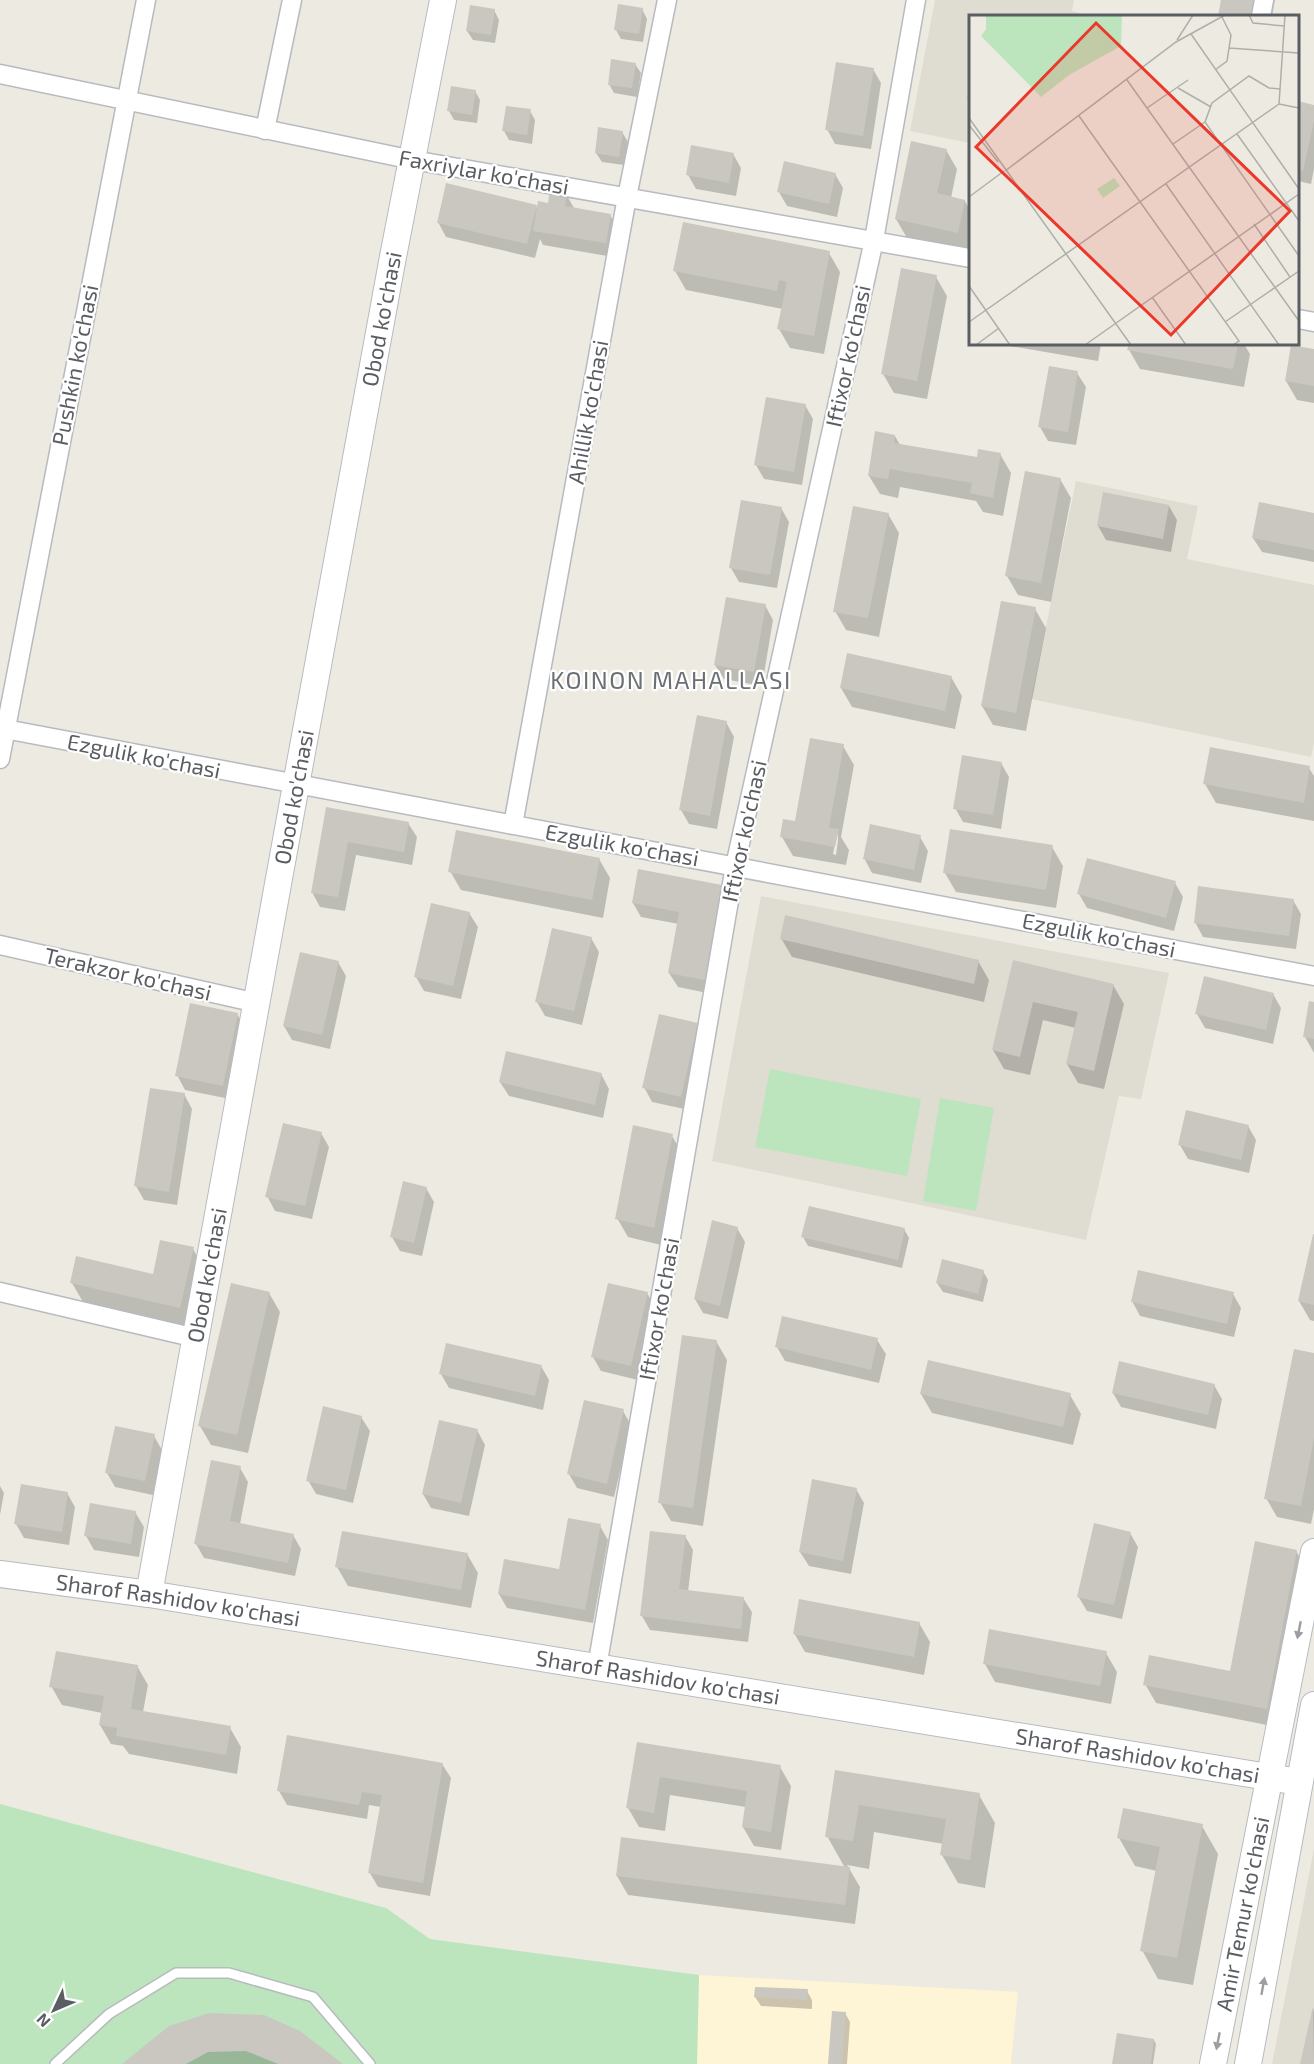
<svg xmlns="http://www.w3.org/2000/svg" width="1314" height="2064" font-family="'Exo 2',sans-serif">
<rect width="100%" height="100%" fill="#edebe1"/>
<path fill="#fef4d6" d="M 699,1975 L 1018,1992 L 1011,2064 L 697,2064 Z"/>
<path fill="#dfdcd2" d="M 935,0 L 1074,0 L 1072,11 L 1088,16 L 970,16 L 970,143 L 910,131 Z
M 1076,481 L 1198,506 L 1187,559 L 1314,585 L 1314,743 L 1311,757 L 1031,699 Z
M 761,896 L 1169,973 L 1141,1099 L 1119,1096 L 1086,1240 L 712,1161 Z
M 1314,1849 L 1314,2064 L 1272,2064 Z"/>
<path fill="#bde5bd" d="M 770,1069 L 921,1099 L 907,1176 L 755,1147 Z
M 940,1098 L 994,1108 L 976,1211 L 923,1201 Z
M 0,1804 L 386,1908 L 430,1939 L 699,1975 L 697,2064 L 0,2064 Z"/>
<path fill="#0003" fill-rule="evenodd" d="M 1223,0 L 1275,0 L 1272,16 L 1220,16 Z
M 642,9 L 647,19 L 643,42 L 621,39 L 616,30 Z
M 494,10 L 499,20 L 495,43 L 473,40 L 467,31 Z
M 635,64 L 641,73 L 637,97 L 614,93 L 609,84 Z
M 873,69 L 881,83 L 871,149 L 835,144 L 827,129 Z
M 475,91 L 480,100 L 477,123 L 454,120 L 449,111 Z
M 1298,103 L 1314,107 L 1314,169 L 1311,184 L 1298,181 Z
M 530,111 L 535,120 L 532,144 L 509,140 L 504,131 Z
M 622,132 L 628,142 L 624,165 L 602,162 L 596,153 Z
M 946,150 L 957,169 L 951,198 L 965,201 L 970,211 L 969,252 L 907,238 L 896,219 Z
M 733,154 L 741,168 L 736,196 L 696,189 L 688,175 Z
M 835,174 L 843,188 L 837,217 L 787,206 L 779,192 Z
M 566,194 L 574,208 L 610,215 L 618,229 L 613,257 L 543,245 L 540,239 L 535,258 L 446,237 L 438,222 L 536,206 L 538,211 Z
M 829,253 L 840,272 L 824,354 L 790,348 L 779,329 L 783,309 L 686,290 L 675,271 Z
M 936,277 L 947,296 L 927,399 L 894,393 L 883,374 Z
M 998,344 L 1101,344 L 1098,361 Z
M 1130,344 L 1244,344 L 1250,354 L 1244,387 L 1140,369 L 1129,350 Z
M 1314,351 L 1314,403 L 1297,400 L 1286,381 Z
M 1077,373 L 1086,387 L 1076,445 L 1048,441 L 1040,427 Z
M 805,405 L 813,419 L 802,485 L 764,479 L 756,465 Z
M 895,436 L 900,445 L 978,458 L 1000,454 L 1011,473 L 1003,516 L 983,512 L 976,501 L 900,487 L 898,498 L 880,494 L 869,476 Z
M 1060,479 L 1071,498 L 1051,602 L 1018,595 L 1007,576 Z
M 1169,506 L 1177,520 L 1171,552 L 1106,540 L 1098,526 Z
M 781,508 L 789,522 L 777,588 L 739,582 L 731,568 Z
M 888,514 L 899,533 L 879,637 L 846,630 L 835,611 Z
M 1314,515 L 1314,562 L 1262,552 L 1253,538 Z
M 765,605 L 773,620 L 762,686 L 724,679 L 715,665 Z
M 1035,609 L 1046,628 L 1026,731 L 993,725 L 982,706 Z
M 951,677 L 962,696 L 955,729 L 852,707 L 841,688 Z
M 726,722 L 734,737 L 717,829 L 689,824 L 681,810 Z
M 843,746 L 854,765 L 841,837 L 849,850 L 846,865 L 793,856 L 782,837 L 796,823 ZM 837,833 L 838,833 L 838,840 L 836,855 L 833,854 Z
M 1001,763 L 1009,777 L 1001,829 L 963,822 L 955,808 Z
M 1309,768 L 1314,776 L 1314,821 L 1216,803 L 1205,784 Z
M 327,809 L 408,823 L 417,837 L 412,865 L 356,855 L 345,911 L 320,907 L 312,892 Z
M 920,837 L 928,851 L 921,883 L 872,873 L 864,858 Z
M 1052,847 L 1063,866 L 1056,908 L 956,892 L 945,873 Z
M 599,859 L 610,878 L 603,918 L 461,890 L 450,871 Z
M 1175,883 L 1183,897 L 1174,931 L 1087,908 L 1079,894 Z
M 721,887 L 730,901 L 712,994 L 678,987 L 669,973 L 679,924 L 641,917 L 633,903 Z
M 1293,900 L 1301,914 L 1296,949 L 1203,937 L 1195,922 Z
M 469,913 L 478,927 L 461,999 L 424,991 L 416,977 Z
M 591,938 L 599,952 L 582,1025 L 545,1016 L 537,1002 Z
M 781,938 L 978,961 L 989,980 L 984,1002 L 792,957 Z
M 338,962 L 346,976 L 330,1049 L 292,1040 L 284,1026 Z
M 1014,962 L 1113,985 L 1124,1004 L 1104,1089 L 1078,1083 L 1067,1064 L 1076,1028 L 1043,1020 L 1030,1075 L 1004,1069 L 993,1050 Z
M 1273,994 L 1281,1008 L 1273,1044 L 1205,1028 L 1197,1014 Z
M 1314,1004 L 1314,1053 L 1305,1037 Z
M 237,1014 L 245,1028 L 230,1099 L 185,1090 L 177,1075 Z
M 697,1024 L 706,1038 L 689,1110 L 652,1102 L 644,1087 Z
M 601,1074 L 609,1089 L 603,1118 L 509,1096 L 500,1082 Z
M 184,1094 L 192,1109 L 177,1205 L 144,1200 L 136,1186 Z
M 1248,1126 L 1256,1140 L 1249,1173 L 1188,1159 L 1180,1145 Z
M 321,1133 L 329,1147 L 312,1219 L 275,1211 L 267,1196 Z
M 672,1136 L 683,1155 L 665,1246 L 628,1237 L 617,1218 Z
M 426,1188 L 434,1202 L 422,1256 L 400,1251 L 392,1237 Z
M 737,1228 L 745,1242 L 728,1319 L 703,1313 L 695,1299 Z
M 904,1229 L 909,1238 L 902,1268 L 808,1246 L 803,1237 Z
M 1314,1237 L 1314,1321 L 1310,1320 L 1299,1301 Z
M 193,1249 L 204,1268 L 191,1327 L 83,1302 L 72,1283 L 154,1276 Z
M 983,1271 L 988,1280 L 983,1302 L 943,1292 L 937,1283 Z
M 269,1293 L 280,1312 L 248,1453 L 211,1445 L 200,1426 Z
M 647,1293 L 655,1307 L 638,1380 L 601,1371 L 593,1357 Z
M 1233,1294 L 1241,1308 L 1234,1337 L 1140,1316 L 1132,1301 Z
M 877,1340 L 886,1354 L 879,1383 L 785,1361 L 777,1347 Z
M 716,1341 L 727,1360 L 703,1526 L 671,1521 L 660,1502 Z
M 1314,1354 L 1314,1509 L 1311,1524 L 1277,1517 L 1266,1498 Z
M 541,1366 L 549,1380 L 543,1410 L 449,1388 L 441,1374 Z
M 1214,1385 L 1222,1399 L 1216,1429 L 1121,1407 L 1113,1393 Z
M 921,1394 L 1070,1395 L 1081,1414 L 1073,1445 L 932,1413 Z
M 623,1411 L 631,1425 L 614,1497 L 577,1488 L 569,1474 Z
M 361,1417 L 370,1431 L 353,1503 L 316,1494 L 308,1480 Z
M 477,1430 L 485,1445 L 469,1516 L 431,1508 L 423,1494 Z
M 154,1436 L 162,1450 L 153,1495 L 115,1487 L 107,1473 Z
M 240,1468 L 248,1482 L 240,1524 L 293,1535 L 301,1549 L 295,1576 L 204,1558 L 196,1544 Z
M 0,1486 L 4,1493 L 0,1515 Z
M 856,1489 L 864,1503 L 851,1574 L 809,1566 L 800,1552 Z
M 67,1493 L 75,1507 L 69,1545 L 24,1538 L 16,1524 Z
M 135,1512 L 144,1527 L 139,1557 L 94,1550 L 86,1536 Z
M 600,1526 L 608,1540 L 593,1623 L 507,1608 L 499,1594 L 560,1571 Z
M 1130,1533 L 1138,1547 L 1122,1619 L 1087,1611 L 1078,1596 Z
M 685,1536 L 693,1550 L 688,1592 L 743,1598 L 752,1612 L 748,1642 L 650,1630 L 642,1616 Z
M 1296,1551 L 1307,1570 L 1277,1727 L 1156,1703 L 1145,1684 L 1232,1673 Z
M 467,1554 L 478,1573 L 471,1608 L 348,1586 L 337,1567 Z
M 919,1623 L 930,1642 L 924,1675 L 805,1652 L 794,1633 Z
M 1106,1653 L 1117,1672 L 1111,1704 L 995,1682 L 985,1664 Z
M 137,1666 L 148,1685 L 143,1712 L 230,1728 L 241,1747 L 237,1774 L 129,1754 L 123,1746 L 111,1744 L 100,1725 L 102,1713 L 62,1705 L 51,1686 Z
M 638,1744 L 780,1767 L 791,1786 L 781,1850 L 754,1846 L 743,1827 L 746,1807 L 670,1795 L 665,1831 L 639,1827 L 628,1808 Z
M 442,1764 L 451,1778 L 430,1896 L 378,1887 L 370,1873 L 381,1807 L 369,1805 L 367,1819 L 287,1805 L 279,1791 Z
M 837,1772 L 979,1795 L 995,1823 L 985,1888 L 958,1883 L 942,1855 L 944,1844 L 874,1832 L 869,1869 L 847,1865 L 860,1887 L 855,1924 L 628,1895 L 617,1876 L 845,1868 L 827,1836 Z
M 1202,1826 L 1218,1854 L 1193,1985 L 1158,1979 L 1142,1950 L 1157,1871 L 1135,1866 L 1119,1838 Z
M 756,1988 L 807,1991 L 812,2000 L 812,2009 L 761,2006 L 755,1997 Z
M 1314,2008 L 1314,2064 L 1302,2064 Z
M 845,2013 L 850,2022 L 847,2064 L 829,2064 Z
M 170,2027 L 341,2064 L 124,2064 Z
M 1154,2040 L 1156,2044 L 1153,2064 L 1114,2064 Z"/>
<path fill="#cac7c1" d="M 1221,0 L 1255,0 L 1252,16 L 1218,16 Z
M 618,4 L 643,8 L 639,34 L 614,30 Z
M 470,5 L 495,9 L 491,35 L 466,31 Z
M 611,59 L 636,63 L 632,88 L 608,85 Z
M 836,62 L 874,68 L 863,136 L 825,130 Z
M 969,83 L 970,83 L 970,99 L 967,99 Z
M 451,86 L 476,90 L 472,115 L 447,111 Z
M 1298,101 L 1314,105 L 1314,121 L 1303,171 L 1298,170 Z
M 506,106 L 531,109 L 527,135 L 502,131 Z
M 598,127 L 623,131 L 619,157 L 595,153 Z
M 911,141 L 947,149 L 937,193 L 965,200 L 958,233 L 895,219 Z
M 691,145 L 734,153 L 729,183 L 686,175 Z
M 784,161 L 836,173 L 829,204 L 777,192 Z
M 446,183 L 537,205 L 527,244 L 437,223 Z
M 550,190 L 567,193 L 565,206 L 611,214 L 606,243 L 533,231 L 538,201 L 548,203 Z
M 683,222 L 830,251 L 814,336 L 777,329 L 787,282 L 779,280 L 777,291 L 673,271 Z
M 901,268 L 937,275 L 917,381 L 881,374 Z
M 1129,344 L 1238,344 L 1233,369 L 1127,350 Z
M 1291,345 L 1314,349 L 1314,386 L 1285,381 Z
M 1049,366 L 1078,371 L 1068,432 L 1038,427 Z
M 766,397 L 806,404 L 794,472 L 754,465 Z
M 875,431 L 895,435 L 894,443 L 977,457 L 978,449 L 1001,453 L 993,498 L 970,493 L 972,483 L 890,469 L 888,479 L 868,476 Z
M 1025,471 L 1061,478 L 1041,583 L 1005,576 Z
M 1103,492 L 1169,505 L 1163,539 L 1097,526 Z
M 741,500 L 782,507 L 770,575 L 729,568 Z
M 1259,502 L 1314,513 L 1314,550 L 1252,538 Z
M 853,506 L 889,513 L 868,618 L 833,612 Z
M 726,597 L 766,604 L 754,672 L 714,665 Z
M 1001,601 L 1036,607 L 1016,713 L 981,706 Z
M 847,653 L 952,676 L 945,711 L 840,688 Z
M 697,715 L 727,721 L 710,816 L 679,810 Z
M 810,738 L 844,744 L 829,828 L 839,829 L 835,847 L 780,837 L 783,819 L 795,821 Z
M 1210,747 L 1310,766 L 1304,803 L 1203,784 Z
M 962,755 L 1002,762 L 993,815 L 953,809 Z
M 326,807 L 409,822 L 404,852 L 348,842 L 338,897 L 311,893 Z
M 870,824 L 921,835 L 914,870 L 863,859 Z
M 950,829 L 1053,845 L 1046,890 L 943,873 Z
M 456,830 L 600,858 L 592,900 L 448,872 Z
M 1087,858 L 1176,881 L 1166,918 L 1077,894 Z
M 638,869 L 722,885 L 705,980 L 668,973 L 679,912 L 632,903 Z
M 1198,886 L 1294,899 L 1289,936 L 1194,923 Z
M 431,903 L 470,912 L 453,986 L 414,977 Z
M 785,915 L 979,960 L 974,984 L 780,939 Z
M 552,928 L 592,937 L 574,1011 L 535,1002 Z
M 300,952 L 339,961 L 322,1035 L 283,1026 Z
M 1013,960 L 1114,984 L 1094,1071 L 1066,1064 L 1078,1012 L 1033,1002 L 1020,1057 L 992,1050 Z
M 1204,976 L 1274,993 L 1266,1030 L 1195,1014 Z
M 1309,1001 L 1314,1002 L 1314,1039 L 1303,1037 Z
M 190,1003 L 238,1013 L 223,1086 L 175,1076 Z
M 659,1014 L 698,1023 L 681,1097 L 642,1088 Z
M 506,1051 L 602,1073 L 595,1105 L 499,1082 Z
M 150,1088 L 185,1093 L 169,1192 L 134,1186 Z
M 1186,1110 L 1249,1125 L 1241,1160 L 1178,1145 Z
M 283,1123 L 322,1132 L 305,1206 L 265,1197 Z
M 633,1125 L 673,1134 L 654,1228 L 615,1219 Z
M 403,1181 L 427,1187 L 414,1243 L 390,1237 Z
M 809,1206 L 905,1228 L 898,1260 L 801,1237 Z
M 712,1220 L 738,1227 L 720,1306 L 694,1299 Z
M 1313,1234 L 1314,1234 L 1314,1305 L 1298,1301 Z
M 160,1240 L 194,1247 L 180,1308 L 70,1283 L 76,1256 L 153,1274 Z
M 942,1259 L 984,1270 L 978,1294 L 936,1283 Z
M 1138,1270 L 1234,1292 L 1227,1324 L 1131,1302 Z
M 231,1283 L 270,1292 L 237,1435 L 198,1426 Z
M 608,1283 L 648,1292 L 631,1366 L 591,1357 Z
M 782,1316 L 878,1338 L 871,1370 L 775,1347 Z
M 682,1335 L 717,1340 L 693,1508 L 658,1503 Z
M 446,1343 L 542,1365 L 535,1396 L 439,1374 Z
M 1294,1349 L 1314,1353 L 1314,1438 L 1301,1506 L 1264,1499 Z
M 928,1360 L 1071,1393 L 1063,1427 L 920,1394 Z
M 1119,1361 L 1215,1384 L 1208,1415 L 1112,1393 Z
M 584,1400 L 624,1409 L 607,1484 L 567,1474 Z
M 323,1406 L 362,1416 L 346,1490 L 306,1481 Z
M 439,1420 L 478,1429 L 461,1503 L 422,1494 Z
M 115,1426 L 155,1434 L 145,1481 L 105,1473 Z
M 211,1460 L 241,1466 L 230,1521 L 294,1534 L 288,1563 L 194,1544 Z
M 812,1479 L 857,1488 L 843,1561 L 799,1552 Z
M 21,1484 L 68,1492 L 62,1532 L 14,1524 Z
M 90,1503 L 136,1511 L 131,1544 L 84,1536 Z
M 568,1518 L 601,1524 L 585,1610 L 498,1594 L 504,1559 L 559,1569 Z
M 1094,1523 L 1131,1532 L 1114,1605 L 1077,1597 Z
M 342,1531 L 468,1553 L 461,1590 L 335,1567 Z
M 650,1531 L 686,1535 L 679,1589 L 744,1597 L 741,1629 L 640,1616 Z
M 1255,1541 L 1297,1550 L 1267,1709 L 1143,1685 L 1149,1655 L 1230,1671 Z
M 799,1599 L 920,1622 L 914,1657 L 793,1634 Z
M 989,1629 L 1107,1651 L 1100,1686 L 983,1664 Z
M 56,1651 L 138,1665 L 131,1709 L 231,1726 L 226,1755 L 116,1736 L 117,1728 L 99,1725 L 104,1696 L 49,1687 Z
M 287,1735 L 443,1763 L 423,1883 L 368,1873 L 382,1795 L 362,1792 L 359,1805 L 277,1791 Z
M 637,1742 L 781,1765 L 771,1832 L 742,1827 L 747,1791 L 660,1777 L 654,1813 L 626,1808 Z
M 835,1770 L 980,1793 L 970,1860 L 940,1855 L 946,1819 L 859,1805 L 853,1841 L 825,1837 Z
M 1123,1808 L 1203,1824 L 1177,1958 L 1140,1951 L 1160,1847 L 1117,1838 Z
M 621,1837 L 850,1867 L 845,1905 L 616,1876 Z
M 755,1987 L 808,1989 L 807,2000 L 754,1997 Z
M 1313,2006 L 1314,2064 L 1300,2064 Z
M 832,2011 L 846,2012 L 842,2064 L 828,2064 Z
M 209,2013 L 264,2015 L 300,2031 L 343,2064 L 278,2064 L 246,2051 L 208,2052 L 186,2064 L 122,2064 L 169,2026 Z
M 1117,2033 L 1154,2039 L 1151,2064 L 1112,2064 Z"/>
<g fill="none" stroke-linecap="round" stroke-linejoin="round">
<defs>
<path id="lane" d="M 55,2064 L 109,2014 L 176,1973 L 229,1973 L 313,1997 L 370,2064"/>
<path id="street" d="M 1261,16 L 1264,0
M 0,74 L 413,160 L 970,258
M 265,130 L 292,0
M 1298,319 L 1314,322
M 0,728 L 1314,976
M 0,759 L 146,0
M 513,825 L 627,197 L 667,0
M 0,945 L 257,1003
M 0,1292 L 196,1338
M 597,1667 L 735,866 L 874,240 L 916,0"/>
<g id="secondary">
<path id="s1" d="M 0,1574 L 149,1594 L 1299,1782"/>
<path id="s2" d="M 149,1594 L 296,785 L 392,262 L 443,0"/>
<path id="s3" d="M 1213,2064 L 1314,1552"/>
<path d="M 1248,2064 L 1314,1705"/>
</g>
</defs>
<use href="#lane" stroke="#b7babe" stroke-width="12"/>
<use href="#street" stroke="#b7babe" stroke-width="21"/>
<use href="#secondary" stroke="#b7bbc0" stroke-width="28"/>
<use href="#lane" stroke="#fff" stroke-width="9"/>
<use href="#street" stroke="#fff" stroke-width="18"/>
<use href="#secondary" stroke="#fff" stroke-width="26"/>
</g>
<defs><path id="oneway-solid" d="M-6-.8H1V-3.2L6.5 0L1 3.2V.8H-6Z" transform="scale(1.5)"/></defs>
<g fill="#9c9ea1">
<use href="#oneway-solid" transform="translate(1299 1630) rotate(101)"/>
<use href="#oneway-solid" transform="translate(1263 1986) rotate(-80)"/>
<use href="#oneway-solid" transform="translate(1218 2041) rotate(101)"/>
</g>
<g text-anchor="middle" stroke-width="4.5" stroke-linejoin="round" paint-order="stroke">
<g font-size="22" fill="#5a5e63" stroke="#fff">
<text transform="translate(484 172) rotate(10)" y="8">Faxriylar ko'chasi</text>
<text dy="8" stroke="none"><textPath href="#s2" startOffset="1296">Obod ko'chasi</textPath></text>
<text transform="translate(848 356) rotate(-78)" y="8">Iftixor ko'chasi</text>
<text transform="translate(75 365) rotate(-79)" y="8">Pushkin ko'chasi</text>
<text transform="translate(588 412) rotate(-80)" y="8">Ahillik ko'chasi</text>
<text transform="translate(144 756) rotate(11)" y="8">Ezgulik ko'chasi</text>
<text dy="8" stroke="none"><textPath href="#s2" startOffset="810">Obod ko'chasi</textPath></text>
<text transform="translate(744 831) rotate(-78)" y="8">Iftixor ko'chasi</text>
<text transform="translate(622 845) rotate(10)" y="8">Ezgulik ko'chasi</text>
<text transform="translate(1099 935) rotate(11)" y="8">Ezgulik ko'chasi</text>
<text transform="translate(128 974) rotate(13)" y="8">Terakzor ko'chasi</text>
<text dy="8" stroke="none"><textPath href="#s2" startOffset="324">Obod ko'chasi</textPath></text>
<text transform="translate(659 1309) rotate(-80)" y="8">Iftixor ko'chasi</text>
<text dy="8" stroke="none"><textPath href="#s1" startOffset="180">Sharof Rashidov ko'chasi</textPath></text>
<text dy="8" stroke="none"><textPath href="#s1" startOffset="666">Sharof Rashidov ko'chasi</textPath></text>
<text dy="8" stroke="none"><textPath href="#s1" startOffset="1152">Sharof Rashidov ko'chasi</textPath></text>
<text dy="8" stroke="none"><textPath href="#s3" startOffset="153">Amir Temur ko'chasi</textPath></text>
</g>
<g font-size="24" letter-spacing="1.5" fill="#6b7075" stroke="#fff">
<text x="671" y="689">KOINON MAHALLASI</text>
</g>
</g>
<g transform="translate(969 15)">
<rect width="330" height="330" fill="#edebe1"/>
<path d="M 17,0 L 153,0 L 152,31 L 100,60 L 72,82 L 12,21 L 17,14 ZM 145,163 L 151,171 L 134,183 L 128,174 Z" fill="#bde5bd"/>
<path fill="none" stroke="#aeafab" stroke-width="1.5" d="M 280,0 L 284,8 L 315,11M 222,19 L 330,174M 208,25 L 224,0M 260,33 L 330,38M 246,55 L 258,46 L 262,20 L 253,2M 158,65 L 330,306M 209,73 L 242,92M 311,74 L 300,73 L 280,61 L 243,88 L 236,107 L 330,241M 310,89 L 316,0M 310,89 L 330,93M 178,93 L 219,65M 110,101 L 270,326 L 264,330M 0,103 L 162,330M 0,110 L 29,147M 268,119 L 330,206M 204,129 L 236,107M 36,156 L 207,27 L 256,0M 197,169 L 310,330M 0,182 L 35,156M 285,209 L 321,262M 0,271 L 41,330M 183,282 L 217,330M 0,307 L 310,89M 256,307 L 330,256M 7,330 L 30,313M 116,330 L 330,179"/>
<path fill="#eb382a" fill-opacity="0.15" stroke="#eb382a" stroke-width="3" d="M 127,8 L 321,196 L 202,320 L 7,132 Z"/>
<rect width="330" height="330" fill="none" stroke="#5a5e63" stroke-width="3"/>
</g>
<g transform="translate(54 2010) rotate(226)" stroke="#ffffff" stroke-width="4.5" paint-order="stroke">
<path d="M0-4.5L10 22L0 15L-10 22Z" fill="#5a5e63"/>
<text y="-9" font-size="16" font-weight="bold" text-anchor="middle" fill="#5a5e63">N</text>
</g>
</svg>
